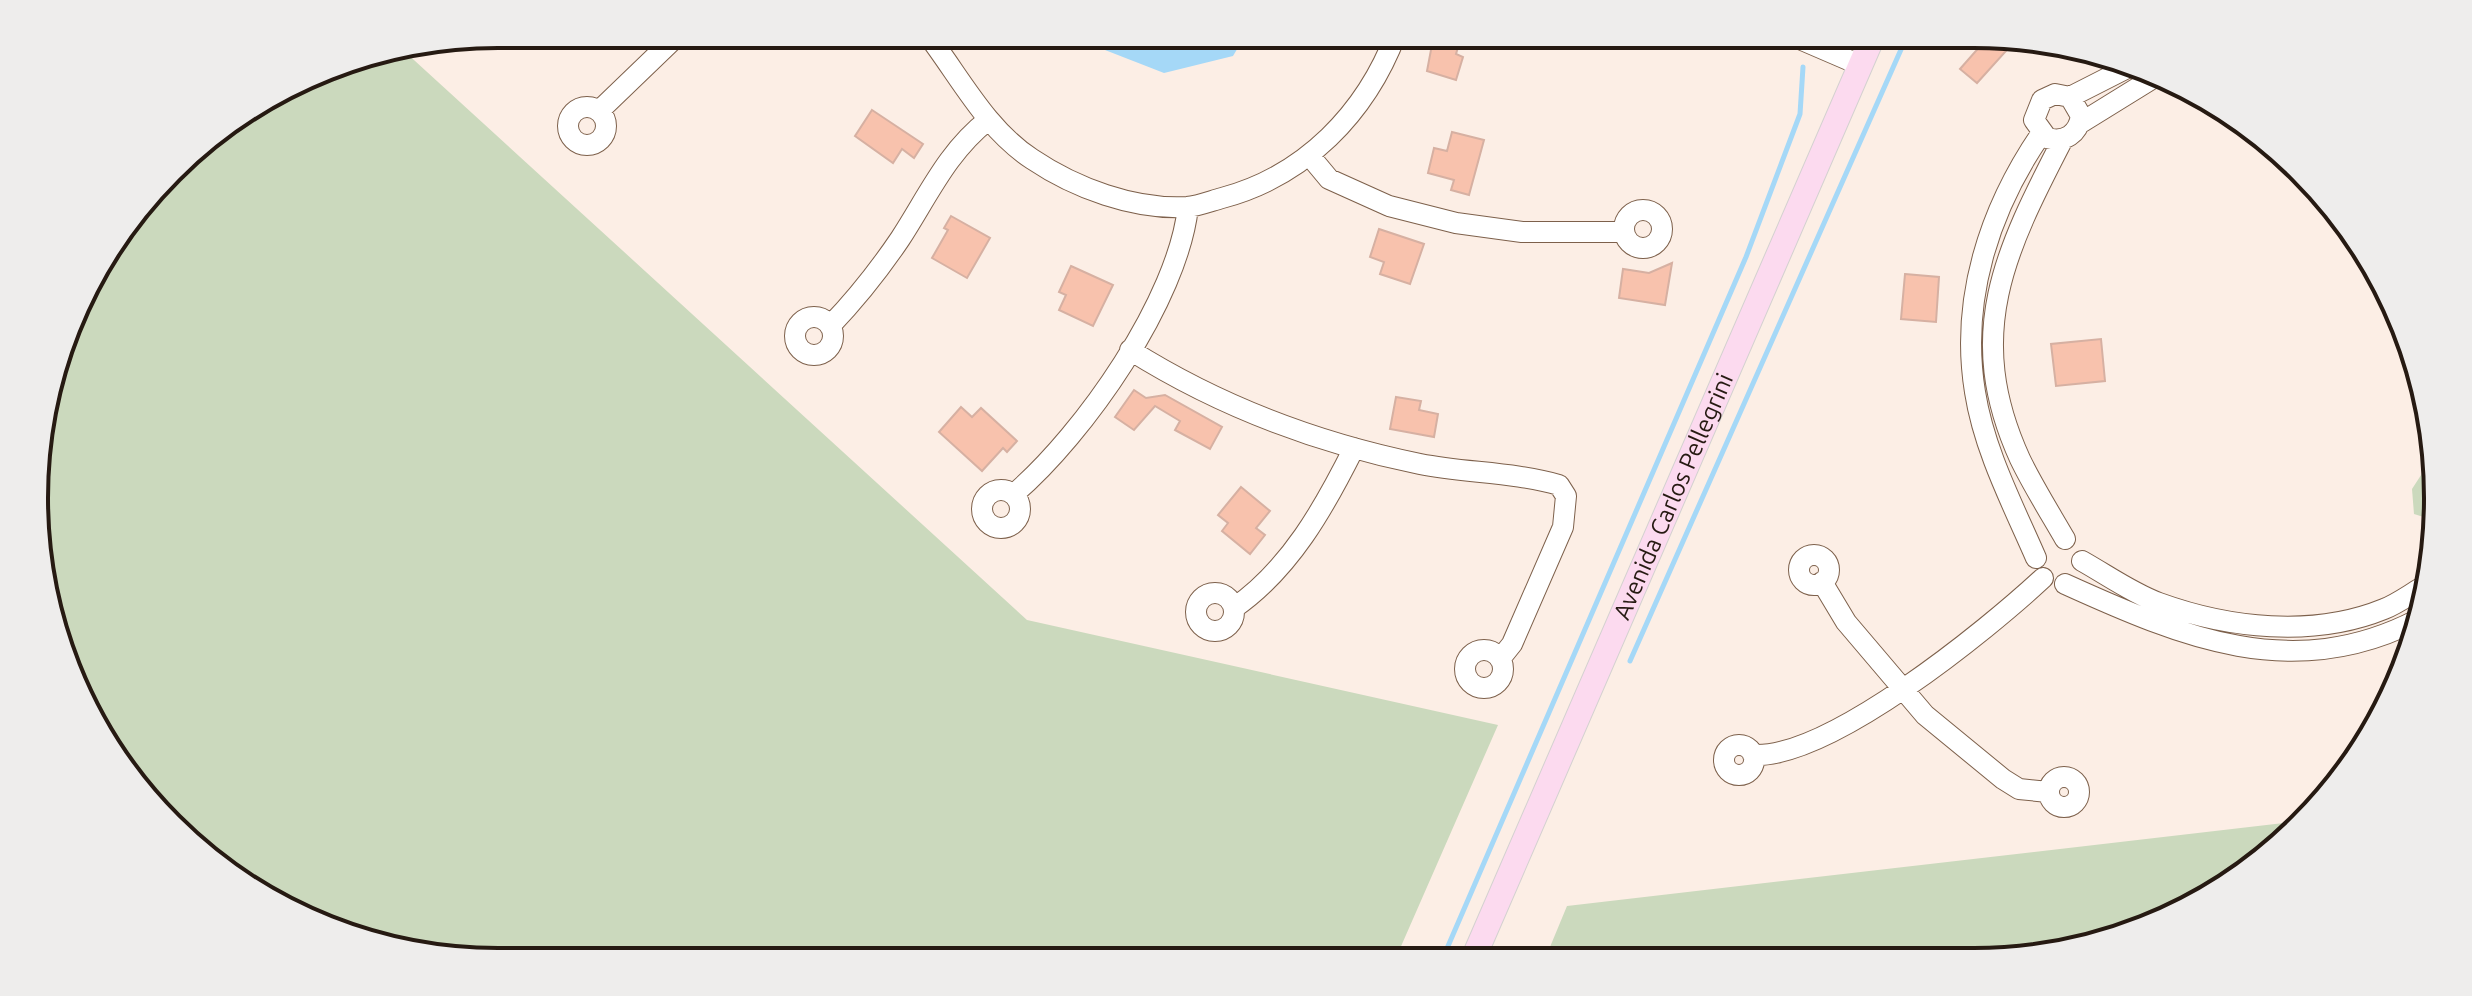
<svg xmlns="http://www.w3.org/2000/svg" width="2472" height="996" font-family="Ubuntu,sans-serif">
<rect width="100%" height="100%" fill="#fceee5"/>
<path fill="#cbd9bd" d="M 403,50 L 1027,620 L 1498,725 L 1395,960 L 498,962 L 349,938 L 215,866 L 112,755 L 43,589 L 38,437 L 96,266 L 192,149 L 348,59 Z
M 2434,455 L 2437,467 L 2430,519 L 2414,514 L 2412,489 Z
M 2302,821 L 2280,847 L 2152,926 L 2035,958 L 1545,959 L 1567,906 Z"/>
<path fill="#a5d8f7" d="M 1095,34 L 1246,34 L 1233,56 L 1164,73 L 1105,50 Z"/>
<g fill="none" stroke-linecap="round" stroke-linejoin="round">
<path stroke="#a5d8f7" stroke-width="5" d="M 1630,661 L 1907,36
M 1442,960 L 1746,257 L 1800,114 L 1803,67"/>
</g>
<path fill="#f8c2ad" stroke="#d6b0a2" stroke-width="2" d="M 1434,34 L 1462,34 L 1456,54 L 1463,57 L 1456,80 L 1427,71 Z
M 1989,36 L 2015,41 L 1977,83 L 1960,69 Z
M 872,110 L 923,144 L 914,158 L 902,149 L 893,163 L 855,136 Z
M 1452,132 L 1484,140 L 1469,195 L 1451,190 L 1454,180 L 1428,173 L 1434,148 L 1447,151 Z
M 951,216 L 990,238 L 967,278 L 932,258 L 948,230 L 944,228 Z
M 1379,229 L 1424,244 L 1410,284 L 1380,274 L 1384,262 L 1370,257 Z
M 1672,263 L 1665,305 L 1619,298 L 1623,269 L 1649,273 Z
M 1071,266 L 1113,285 L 1093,326 L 1059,310 L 1066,295 L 1059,292 Z
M 1905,274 L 1939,277 L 1936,322 L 1901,319 Z
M 2101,339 L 2105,381 L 2056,386 L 2051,344 Z
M 1134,390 L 1146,398 L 1165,395 L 1222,427 L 1210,449 L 1175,430 L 1180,421 L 1155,406 L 1134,430 L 1115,417 Z
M 1396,397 L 1421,401 L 1419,410 L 1438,414 L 1434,437 L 1390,429 Z
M 961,407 L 972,417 L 981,408 L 1017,441 L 1007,452 L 1003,448 L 982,471 L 939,432 Z
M 1241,487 L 1270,511 L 1256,528 L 1265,535 L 1250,554 L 1222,531 L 1228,523 L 1218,515 Z"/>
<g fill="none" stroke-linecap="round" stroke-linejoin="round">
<defs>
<path id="minor" d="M 927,34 C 960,77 986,129 1032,159 C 1075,188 1134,210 1187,207 C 1198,206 1211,201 1222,198 C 1305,176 1366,113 1396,34
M 1788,34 L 1860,65
M 1854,34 L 1871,41
M 2070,97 L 2081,116 C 2078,134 2065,143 2047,138 L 2034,120 L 2042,100 L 2055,94 L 2070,97 L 2133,65
M568 126a19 19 0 1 1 38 0a19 19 0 1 1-38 0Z
M 599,111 L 679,34
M 2079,124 L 2155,77
M 2063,139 C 2005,251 1963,334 2020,459 C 2033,486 2050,513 2065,539
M 1309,155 L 1329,179 L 1389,206 L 1456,223 L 1522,232 L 1624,232
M1624 229a19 19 0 1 1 38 0a19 19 0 1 1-38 0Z
M795 336a19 19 0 1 1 38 0a19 19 0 1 1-38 0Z
M 830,326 C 856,299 879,270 900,239 C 928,196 947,152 988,120
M 1130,350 C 1219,406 1317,443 1420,464 C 1466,473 1514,472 1559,485 L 1566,496 L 1563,527 L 1512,644 L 1500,659
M982 509a19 19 0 1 1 38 0a19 19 0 1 1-38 0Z
M 1014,494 C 1084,434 1178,300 1188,207
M1799 570a15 15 0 1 1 30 0a15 15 0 1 1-30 0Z
M 2036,558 C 2013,505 1984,450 1975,392 C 1960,300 1989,210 2041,134
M 2082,561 C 2107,575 2132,593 2159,603 C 2228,628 2313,638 2384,609 C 2397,604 2409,595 2421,588
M 1822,582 L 1846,622 L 1925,715 L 2003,779 L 2019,789 L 2048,792
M 2065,584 C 2182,637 2293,684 2417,620
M1196 612a19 19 0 1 1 38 0a19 19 0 1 1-38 0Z
M 1234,608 C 1290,569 1324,508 1354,448
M1465 669a19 19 0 1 1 38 0a19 19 0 1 1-38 0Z
M1724 760a15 15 0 1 1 30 0a15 15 0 1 1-30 0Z
M 1753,755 C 1829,759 1987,630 2043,578
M2049 792a15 15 0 1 1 30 0a15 15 0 1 1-30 0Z"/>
<g id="major">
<path id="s1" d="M 1473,959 L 1874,34"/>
</g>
</defs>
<use href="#minor" stroke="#7d604b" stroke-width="22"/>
<use href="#major" stroke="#d4d1d0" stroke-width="26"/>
<use href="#minor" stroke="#fff" stroke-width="20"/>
<use href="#major" stroke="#fcdaef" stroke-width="24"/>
</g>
<g text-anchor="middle" stroke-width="8" stroke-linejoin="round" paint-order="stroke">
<g font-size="24" fill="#261a12" stroke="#fff">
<text dy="8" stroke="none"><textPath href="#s1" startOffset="504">Avenida Carlos Pellegrini</textPath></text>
</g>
</g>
<path d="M0 0H2472V996H0ZM498 48H1974A450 450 0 0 1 2424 498V498A450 450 0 0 1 1974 948H498A450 450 0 0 1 48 498V498A450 450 0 0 1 498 48Z" fill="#eeedec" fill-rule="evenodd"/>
<path fill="none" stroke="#261a12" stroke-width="4" d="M498 48H1974A450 450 0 0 1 2424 498V498A450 450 0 0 1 1974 948H498A450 450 0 0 1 48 498V498A450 450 0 0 1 498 48Z"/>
</svg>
